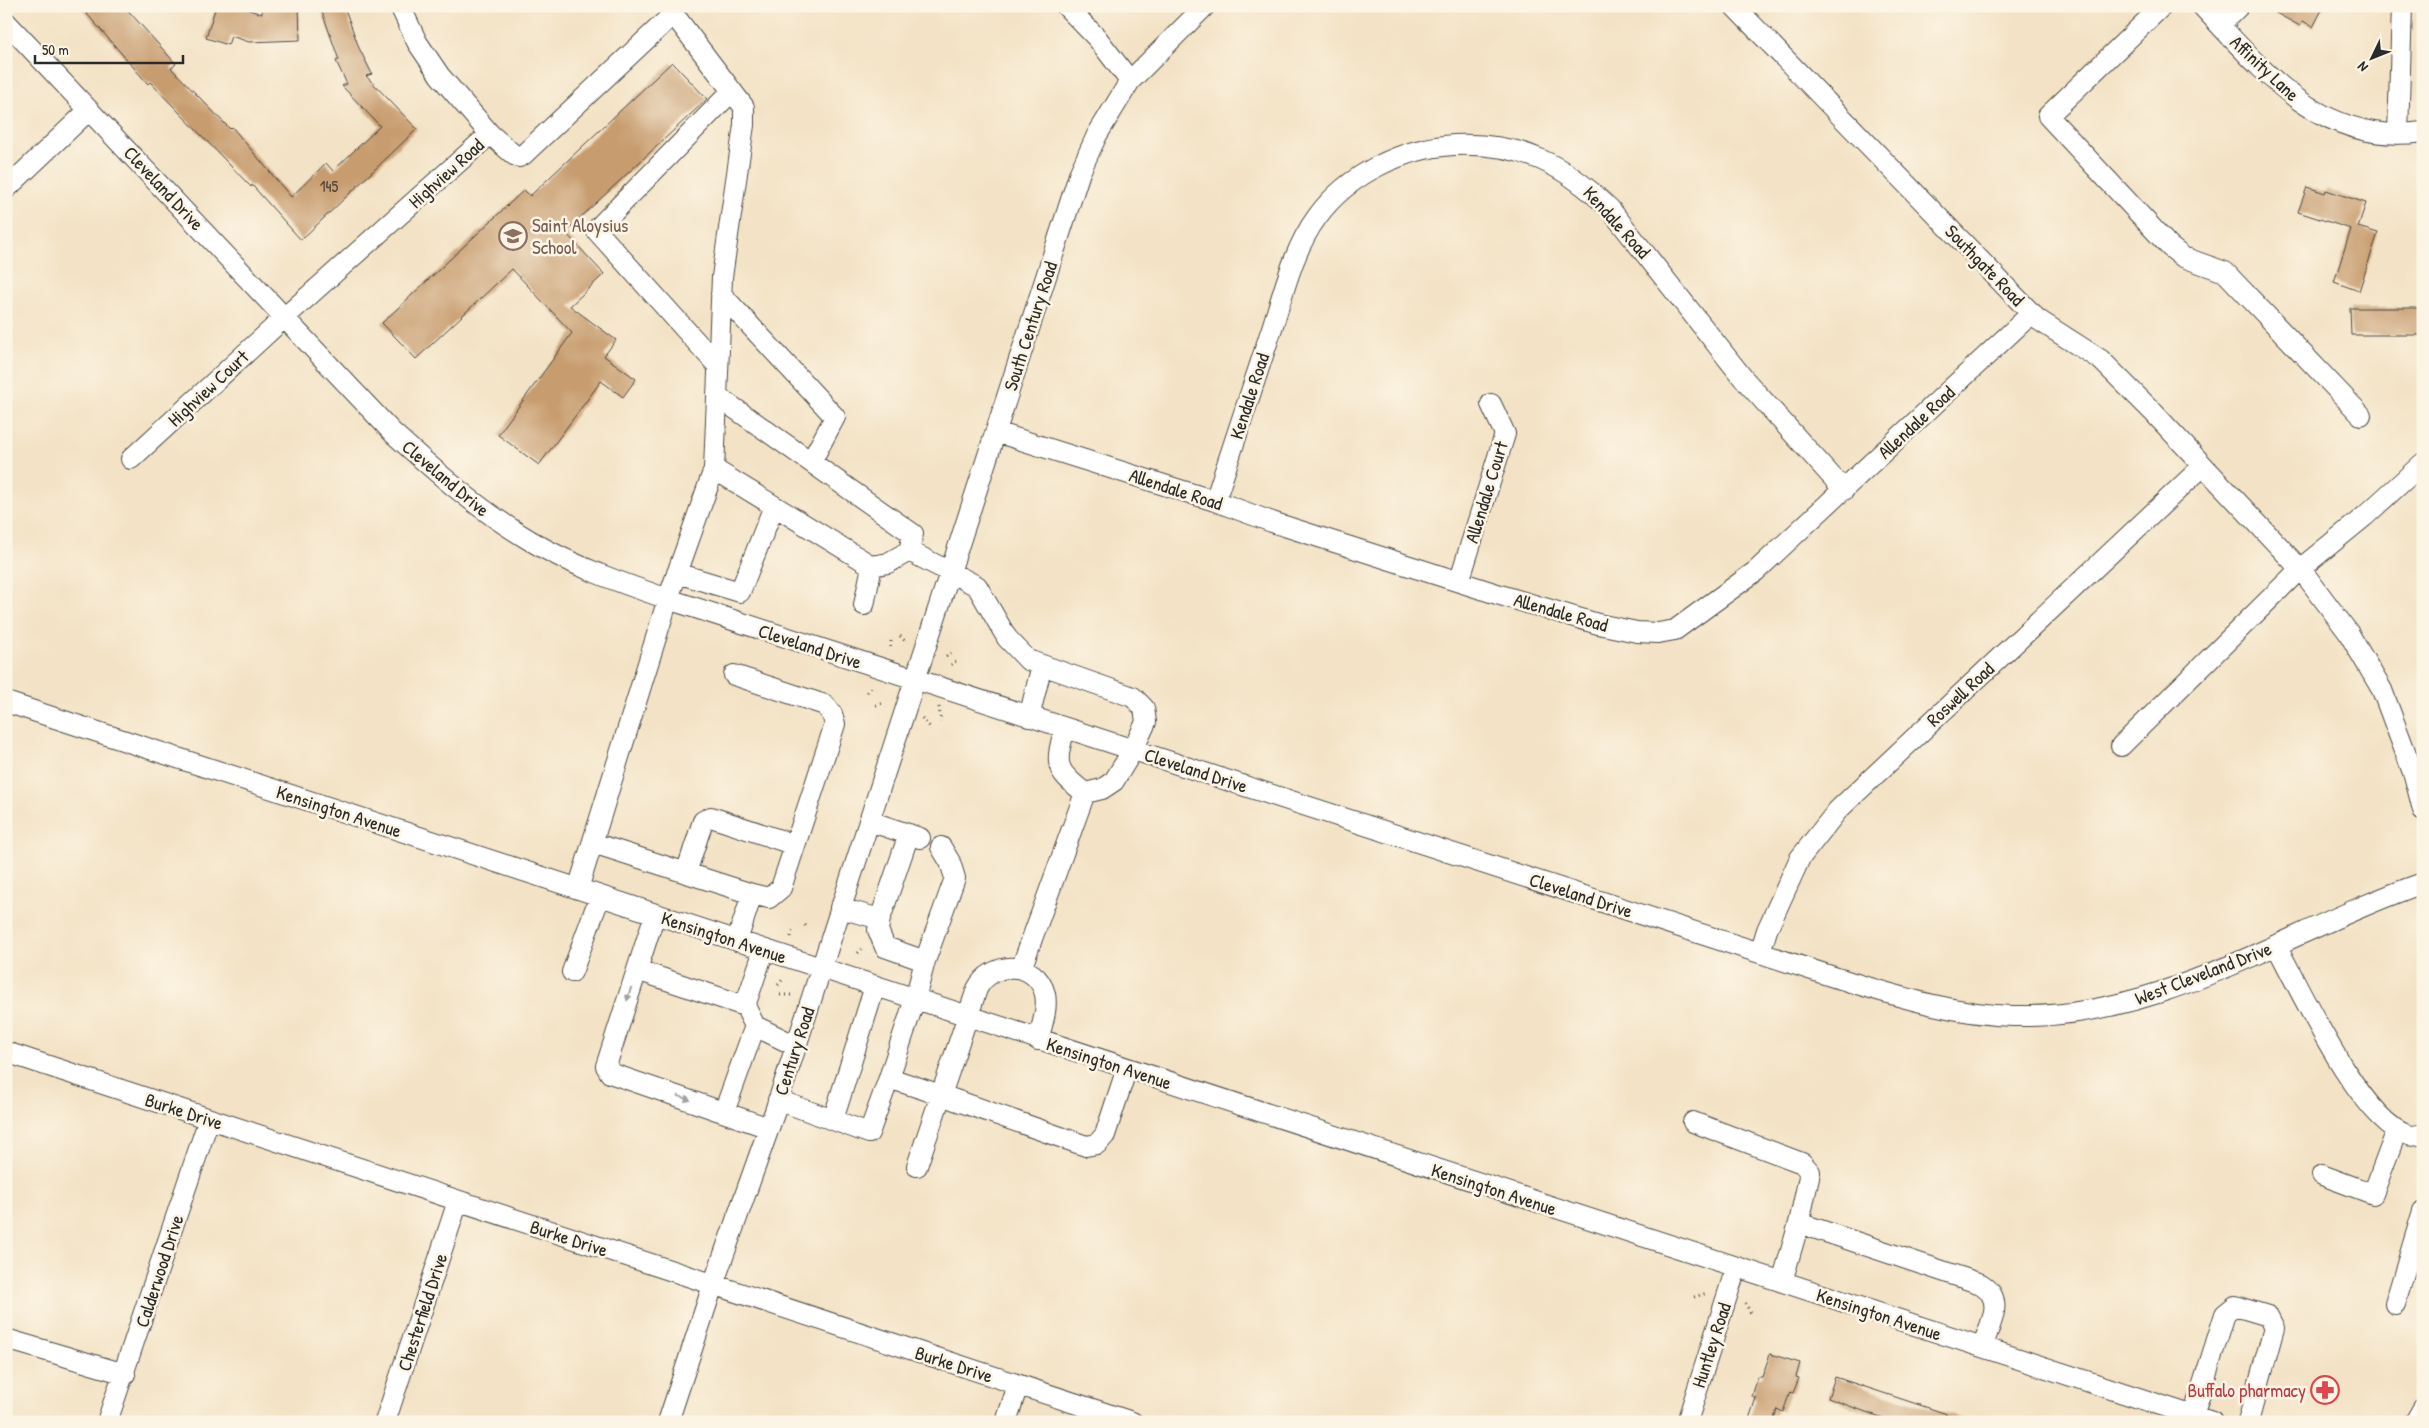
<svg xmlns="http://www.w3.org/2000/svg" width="2429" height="1428" font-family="'Patrick Hand',sans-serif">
<rect width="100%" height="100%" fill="#fcf5e5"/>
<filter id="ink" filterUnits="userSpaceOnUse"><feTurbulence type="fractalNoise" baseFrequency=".02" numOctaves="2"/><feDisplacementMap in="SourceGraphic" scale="10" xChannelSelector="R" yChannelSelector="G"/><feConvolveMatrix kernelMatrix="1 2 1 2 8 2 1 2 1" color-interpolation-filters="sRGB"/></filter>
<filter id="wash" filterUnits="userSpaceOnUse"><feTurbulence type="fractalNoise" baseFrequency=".0096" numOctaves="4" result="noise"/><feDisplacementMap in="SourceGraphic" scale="20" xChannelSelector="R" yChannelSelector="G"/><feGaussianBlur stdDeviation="1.12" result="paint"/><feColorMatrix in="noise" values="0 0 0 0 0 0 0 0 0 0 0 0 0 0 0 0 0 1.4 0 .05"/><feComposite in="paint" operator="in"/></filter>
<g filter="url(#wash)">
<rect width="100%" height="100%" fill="#f3e2c5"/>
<g id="blocks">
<path fill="#c79c6e" d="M 80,6 L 124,6 L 176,64 L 171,68 L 230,129 L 232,127 L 291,197 L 326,163 L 333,171 L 380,126 L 342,86 L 347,84 L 336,61 L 339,60 L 320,6 L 344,6 L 359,48 L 372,74 L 366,76 L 417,129 L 301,240 L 252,185 L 251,187 L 150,82 L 148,84 Z
M 216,6 L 236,6 L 262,14 L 262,6 L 299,6 L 300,40 L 249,42 L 231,36 L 228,45 L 206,38 Z
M 2263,6 L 2324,6 L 2313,27 L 2303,21 L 2300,26 Z
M 672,62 L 707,99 L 565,232 L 604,274 L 570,306 L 616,340 L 604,356 L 636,379 L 623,397 L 601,381 L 539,465 L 498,435 L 572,333 L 512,269 L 416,359 L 382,323 L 524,190 L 530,196 Z
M 2307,187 L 2325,193 L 2326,190 L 2366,203 L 2358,227 L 2378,233 L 2359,291 L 2334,282 L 2351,229 L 2298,212 Z
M 2350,308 L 2423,308 L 2423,335 L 2351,335 Z
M 1770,1354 L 1800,1363 L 1796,1377 L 1799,1378 L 1793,1393 L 1790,1392 L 1783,1412 L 1777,1409 L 1773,1422 L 1748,1422 L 1756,1398 L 1752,1396 L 1758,1377 L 1762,1377 Z
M 1835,1377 L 1962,1419 L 1961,1422 L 1895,1422 L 1866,1412 L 1828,1398 Z"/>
</g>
</g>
<g filter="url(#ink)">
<use href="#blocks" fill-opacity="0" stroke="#494642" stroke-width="1"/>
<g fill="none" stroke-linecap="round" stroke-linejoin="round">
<defs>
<path id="minor" d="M 1066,6 L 1097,38 L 1130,81
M 1734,6 L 2037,319 L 2101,360 L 2153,412 L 2303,572 L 2348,632 L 2382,690 L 2414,775 L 2423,810
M 2162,6 L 2048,116 L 2170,247 L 2183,257 L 2225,272 L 2361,415
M 2202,6 C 2263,71 2322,147 2423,132
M 6,22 L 393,433 C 437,473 480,511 531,541 C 573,566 621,583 668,599 L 1837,978 C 1894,995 1952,1014 2013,1016 C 2162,1020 2287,930 2423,883
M 2220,25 L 2239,6
M 490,134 L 514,155 L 519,157 L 523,155 L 668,19 L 672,18 L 678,20 L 744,107 L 744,125 L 722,277 L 714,469 L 668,599 L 578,889
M 2398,134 L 2402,6
M 6,189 L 89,110
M 721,294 L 835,417 L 811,462
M 718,366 L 596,230 L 732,91
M 717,396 L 913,534 L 909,551
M 996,432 L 1215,501 L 1272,522 L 1497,594 L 1598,624 L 1637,632 L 1658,633 L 1675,630 L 1756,571 L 2032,313
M 131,459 L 285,317 L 490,134 L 440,76 L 417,42 L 400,6
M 714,469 L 872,566 L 888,563 L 909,551 L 977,586 L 1007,638 L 1028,660 L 1133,697 L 1144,708 L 1146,722 L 1133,750 L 1114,781 L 1102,789 L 1085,793 L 1021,969
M 1215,501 C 1234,443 1253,386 1272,328 C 1284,291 1294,248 1317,217 C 1348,174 1403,148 1454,145 C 1520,142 1564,164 1610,209 L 1743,378 L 1844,490
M 677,573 L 740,592 L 774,506
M 1459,582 L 1505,434 L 1491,404
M 864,605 L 872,566
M 734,675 L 825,705 L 832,714 L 835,724 L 781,888 L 769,898 L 752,894
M 6,702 L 2212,1422
M 1029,717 L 1042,665
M 1065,728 C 1055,764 1054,770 1085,793
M 2121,746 L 2300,569 L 2365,516 L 2423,463
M 869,821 L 920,838
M 593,843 L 752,894 L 737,941
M 686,873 L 703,821 L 711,817 L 795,845
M 840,908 L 880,919 L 909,834
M 655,914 L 606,1066 L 610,1073 L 769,1128
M 880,919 L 878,930 L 885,947 L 925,961
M 2276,945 C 2300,989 2361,1122 2408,1135 C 2412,1137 2418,1135 2423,1134
M 1760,953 L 1767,930 L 1800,858 L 1838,810 L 2203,466
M 637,970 L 745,1006 L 755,1026 L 724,1112
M 572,972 L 600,896
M 745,1006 L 764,950
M 755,1026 L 796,1046
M 1038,1040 C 1042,1025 1048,1009 1045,994 C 1036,959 991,961 977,989 L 941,1095 L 1086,1146 L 1097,1144 L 1105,1135 L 1127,1068
M 6,1052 L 1132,1422
M 889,1078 L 915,999 L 925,961 L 955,878 L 950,862 L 941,847
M 778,1100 L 833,1120 L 875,986
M 833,1120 L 869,1133 L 889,1078 L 941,1095 L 917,1166
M 1693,1122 L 1802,1163 L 1810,1172 L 1799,1223 L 1782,1282
M 2322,1175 L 2373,1194 L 2397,1130
M 1799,1223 L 1981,1284 C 2006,1300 1990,1324 1982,1347
M 2395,1304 L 2423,1211
M 6,1339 L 125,1374
M 2193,1416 L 2225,1314 L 2235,1306 L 2268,1316 L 2274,1328 L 2248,1422
M 107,1422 L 209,1119
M 385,1422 L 458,1201
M 668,1422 L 713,1285 L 775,1111 L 1080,172 L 1097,135 L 1130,81 L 1205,6
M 1006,1422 L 1018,1385
M 1687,1422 L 1736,1268
M 2415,1422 L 2423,1408"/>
</defs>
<use href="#minor" stroke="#494642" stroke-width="22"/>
<path stroke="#494642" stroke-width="3" stroke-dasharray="1 4" stroke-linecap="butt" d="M 900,636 L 905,641
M 891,641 L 891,648
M 946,656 L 951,653
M 951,665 L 957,660
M 867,692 L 873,685
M 876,705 L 883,703
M 939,707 L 941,722
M 922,718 L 930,727
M 805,925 L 808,929
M 791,937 L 792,930
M 858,953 L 862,949
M 778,985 L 783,979
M 780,995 L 791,995
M 1694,1297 L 1707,1293
M 1745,1303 L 1752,1315"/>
<use href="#minor" stroke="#fff" stroke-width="20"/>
</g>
<defs><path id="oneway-solid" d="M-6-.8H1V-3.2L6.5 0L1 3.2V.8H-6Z" transform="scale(1.25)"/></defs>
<g fill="#a0a0a0">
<use href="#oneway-solid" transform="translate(629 994) rotate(108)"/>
<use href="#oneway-solid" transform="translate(684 1098) rotate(19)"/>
</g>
</g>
<defs>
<symbol id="school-ring" viewBox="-11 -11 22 22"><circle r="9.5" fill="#fcf5e5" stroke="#8d6e63" stroke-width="1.5"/><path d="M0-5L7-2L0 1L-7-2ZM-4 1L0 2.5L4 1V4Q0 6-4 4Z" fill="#8d6e63"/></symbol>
<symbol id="pharmacy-ring" viewBox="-11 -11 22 22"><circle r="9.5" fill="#fcf5e5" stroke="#e0444e" stroke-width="1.5"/><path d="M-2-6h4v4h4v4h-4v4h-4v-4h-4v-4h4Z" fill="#e0444e"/></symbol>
</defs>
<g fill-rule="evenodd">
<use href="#school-ring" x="497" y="220" width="32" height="32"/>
<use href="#pharmacy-ring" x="2309" y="1374" width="32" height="32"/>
</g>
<g text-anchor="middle" stroke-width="5" stroke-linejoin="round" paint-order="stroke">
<g font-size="16" fill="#52473c">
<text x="329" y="192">145</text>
</g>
<g font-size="19" fill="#2b2b2b" stroke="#fcf5e5">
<text transform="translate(2265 68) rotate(43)" y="7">Affinity Lane</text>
<text transform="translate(446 173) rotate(-42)" y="7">Highview Road</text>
<text transform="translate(164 188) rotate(47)" y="7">Cleveland Drive</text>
<text transform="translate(1617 222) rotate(48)" y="7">Kendale Road</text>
<text transform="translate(1985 265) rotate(46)" y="7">Southgate Road</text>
<text transform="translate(1030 326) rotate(-72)" y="7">South Century Road</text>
<text transform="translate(208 388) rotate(-43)" y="7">Highview Court</text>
<text transform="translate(1249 396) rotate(-72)" y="7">Kendale Road</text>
<text transform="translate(1916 422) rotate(-43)" y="7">Allendale Road</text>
<text transform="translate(446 478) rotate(40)" y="7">Cleveland Drive</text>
<text transform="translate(1176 489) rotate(18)" y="7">Allendale Road</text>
<text transform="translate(1486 492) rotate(-73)" y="7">Allendale Court</text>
<text transform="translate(1561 612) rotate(16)" y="7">Allendale Road</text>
<text transform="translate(810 646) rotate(18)" y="7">Cleveland Drive</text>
<text transform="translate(1960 694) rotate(-43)" y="7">Roswell Road</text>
<text transform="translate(1196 770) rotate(18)" y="7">Cleveland Drive</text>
<text transform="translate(339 811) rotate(18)" y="7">Kensington Avenue</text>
<text transform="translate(1581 895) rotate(18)" y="7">Cleveland Drive</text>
<text transform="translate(724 937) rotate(18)" y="7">Kensington Avenue</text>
<text transform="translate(2203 973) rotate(-21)" y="7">West Cleveland Drive</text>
<text transform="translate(794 1051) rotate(-72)" y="7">Century Road</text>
<text transform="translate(1109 1063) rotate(18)" y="7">Kensington Avenue</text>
<text transform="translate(184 1111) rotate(18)" y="7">Burke Drive</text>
<text transform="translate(1494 1189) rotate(18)" y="7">Kensington Avenue</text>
<text transform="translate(569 1238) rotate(18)" y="7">Burke Drive</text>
<text transform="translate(159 1271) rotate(-72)" y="7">Calderwood Drive</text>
<text transform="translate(422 1312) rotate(-72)" y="7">Chesterfield Drive</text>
<text transform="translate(1879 1314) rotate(18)" y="7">Kensington Avenue</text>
<text transform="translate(1711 1345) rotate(-72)" y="7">Huntley Road</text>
<text transform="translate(954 1364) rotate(18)" y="7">Burke Drive</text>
</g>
<g font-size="19" fill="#785e54" stroke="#fcf5e5" text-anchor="start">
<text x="532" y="232">Saint Aloysius<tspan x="532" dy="22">School</tspan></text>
</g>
<g font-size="19" fill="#be3a42" stroke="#fcf5e5" text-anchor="end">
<text x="2306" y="1397">Buffalo pharmacy</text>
</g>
</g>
<rect width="2429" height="1428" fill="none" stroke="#fcf5e5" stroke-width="25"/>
<g transform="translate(2372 58) rotate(227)" stroke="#fcf5e5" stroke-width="4" paint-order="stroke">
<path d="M0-4L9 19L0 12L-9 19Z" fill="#2b2b2b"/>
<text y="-8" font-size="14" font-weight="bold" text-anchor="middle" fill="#2b2b2b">N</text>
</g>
<path d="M35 55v8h148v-8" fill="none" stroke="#2b2b2b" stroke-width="2.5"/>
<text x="42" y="55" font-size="15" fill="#2b2b2b" stroke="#fcf5e5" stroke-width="4" paint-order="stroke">50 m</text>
</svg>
